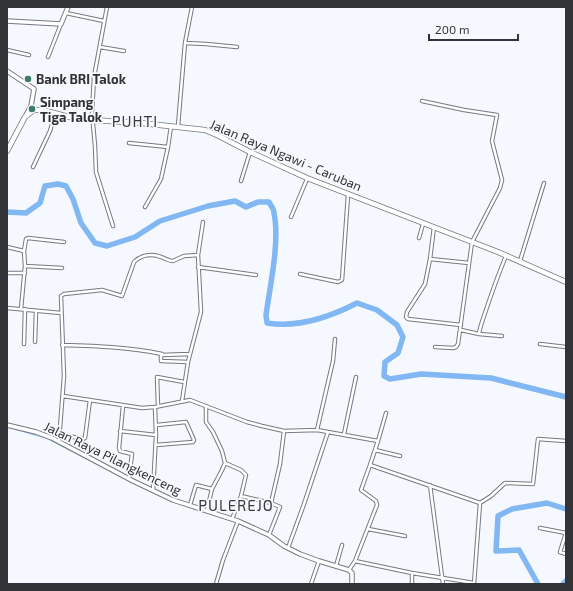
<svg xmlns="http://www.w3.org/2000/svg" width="573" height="591" font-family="'Exo 2',sans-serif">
<rect width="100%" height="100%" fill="#f5f8fe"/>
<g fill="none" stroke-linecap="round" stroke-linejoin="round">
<path stroke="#81b7f2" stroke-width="1" d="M 7,427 L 46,438 L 110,471
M 177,503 L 234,522"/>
<path stroke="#81b7f2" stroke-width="5.5" d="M 7,212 L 26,213 L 40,203 L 45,186 L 58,184 L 66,186 L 73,199 L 81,223 L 95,243 L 107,246 L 135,237 L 160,221 L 208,206 L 235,201 L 246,207 L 258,202 L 269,202 C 271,206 274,209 274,213 C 280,242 270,286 266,315 L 267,323 C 298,328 330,317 357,303 L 377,310 L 397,325 L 403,337 L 398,353 L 385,362 L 384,376 L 390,379 L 421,374 L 491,378 L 566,397
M 538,584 L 519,550 L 496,551 L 498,516 L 512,509 L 547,503 L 566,509
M 563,584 L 566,581"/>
<defs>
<path id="street" d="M 107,7 L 94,77 L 92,113 L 95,146 L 96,172 L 113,226
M 66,13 L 104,21
M 185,43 L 206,44 L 237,47
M 100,47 L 124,51
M 7,50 L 29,55
M 48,57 L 61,24
M 422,101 L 464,110 L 497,115 L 492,141 L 502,180 L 500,188 L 472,242 L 458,344 L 456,347 L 453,348 L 435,347
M 178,126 L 185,43 L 192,7
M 129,143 L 168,147
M 33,167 L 50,131 L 55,114
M 241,181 L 250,152
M 145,207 L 161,179 L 168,147 L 171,126
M 291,217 L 307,179
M 434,227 L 430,259 L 425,284 L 407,312 L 406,317 L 408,319 L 461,325
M 419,238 L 423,224
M 7,247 L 24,251
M 430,259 L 469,263
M 520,261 L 544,183
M 25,266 L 62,268
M 198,267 L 256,275
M 7,273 L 25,273
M 300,274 L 338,282 L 342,280 L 348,195
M 7,308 L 61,313
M 21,309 L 25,266 L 24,251 L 26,239 L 28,238 L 64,242
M 461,330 L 479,334 L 502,336
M 479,334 C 480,327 482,322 484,316 C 491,295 498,275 506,256
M 35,342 L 36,311
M 24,344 L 25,309
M 540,344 L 566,347
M 62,345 C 96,346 129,347 162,354
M 188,362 L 161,361 L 161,355 L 190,354
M 63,396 L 142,408 L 155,407 L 190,400 L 247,422 L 262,426 L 284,431 L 317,430 L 328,432 L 378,441 L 370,465 L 361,490 L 376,501 L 377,505 L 355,561 L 349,570
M 182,401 L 188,362 L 201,312 L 198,255 L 203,222
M 123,406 L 119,448 L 120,451 L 132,454 L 129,478
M 158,406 L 157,377 L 184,382
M 206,406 L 206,422 L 213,432 L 222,451 L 225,463 L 222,470 L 212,489 L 207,510
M 317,430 L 333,361 L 335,339
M 120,431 L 156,435
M 59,434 L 83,439 L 85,438 L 90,400
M 344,434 L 356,377
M 59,441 L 64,376 L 61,296 L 64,294 L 102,290 L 122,296 L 134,262 C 141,255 152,253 161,257 C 165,258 168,261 173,261 L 184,256 L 198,255
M 378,441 L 386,413
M 156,445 L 193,442 L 194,440 L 186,422 L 157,425
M 375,450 L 400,456
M 225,463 L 241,470 L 246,475 L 241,496 L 232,519
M 370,465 L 480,503 L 474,584
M 430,485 L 443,584
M 153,491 L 156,435 L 155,407
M 241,496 L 271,503 L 280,507 L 269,535
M 271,503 L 280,464 L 284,431
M 480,503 L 491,496 L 505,483 L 533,484 L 538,439 L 566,441
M 190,505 L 196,485 L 212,489
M 540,528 L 566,533
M 368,529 L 405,536
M 566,533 L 560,552 L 566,554
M 288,548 L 304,504 L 328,432
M 355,561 L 412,573 L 474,583
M 336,566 L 342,545
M 216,584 L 223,560 L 238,521
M 311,584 L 319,561
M 412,584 L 412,573"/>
<path id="secondary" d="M 7,21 L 61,24 L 68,7
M 7,71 L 34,89 L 31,106 L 26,115
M 7,425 L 36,432 L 52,438 L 133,481 L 173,500 L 238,521 L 269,535 L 284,546 L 300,554 L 319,561 L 349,570 L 352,573 L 352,584"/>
<path id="highway" d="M 7,151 L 25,117 L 34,110 L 43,110 L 69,117 L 92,120 L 141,123 L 205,130 L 217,135 L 250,152 L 307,178 L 498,252 L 566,282"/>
</defs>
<use href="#street" stroke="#777981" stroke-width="4.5"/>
<use href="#secondary" stroke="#777981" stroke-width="5.5"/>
<use href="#highway" stroke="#777981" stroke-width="6"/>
<use href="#street" stroke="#fff" stroke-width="2.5"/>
<use href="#secondary" stroke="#fff" stroke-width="3.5"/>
<use href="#highway" stroke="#fff" stroke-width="4.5"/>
</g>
<g fill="#3d7b68" stroke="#f5f8fe" stroke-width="1.5">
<circle cx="28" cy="79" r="4"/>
<circle cx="32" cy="109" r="4"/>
</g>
<g text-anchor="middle" stroke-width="3.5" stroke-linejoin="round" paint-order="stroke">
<g font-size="13" font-weight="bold" fill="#323337" stroke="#f5f8fe" text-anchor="start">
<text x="36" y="84">Bank BRI Talok</text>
<text x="40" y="107">Simpang<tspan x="40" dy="15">Tiga Talok</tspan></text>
</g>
<g font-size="13" fill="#323337" stroke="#f5f8fe">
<text transform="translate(286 155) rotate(23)" y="5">Jalan Raya Ngawi - Caruban</text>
<text transform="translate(113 458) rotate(26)" y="5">Jalan Raya Pilangkenceng</text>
</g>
<g font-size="15" letter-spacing="1" fill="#393b41" stroke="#f5f8fe">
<text x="135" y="127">PUHTI</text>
<text x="236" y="511">PULEREJO</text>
</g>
</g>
<rect width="573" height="591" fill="none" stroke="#323337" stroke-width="16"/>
<path d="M429 34v6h89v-6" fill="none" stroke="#323337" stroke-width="2"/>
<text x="435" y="34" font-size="12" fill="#323337" stroke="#f5f8fe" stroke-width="3" paint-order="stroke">200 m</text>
</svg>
